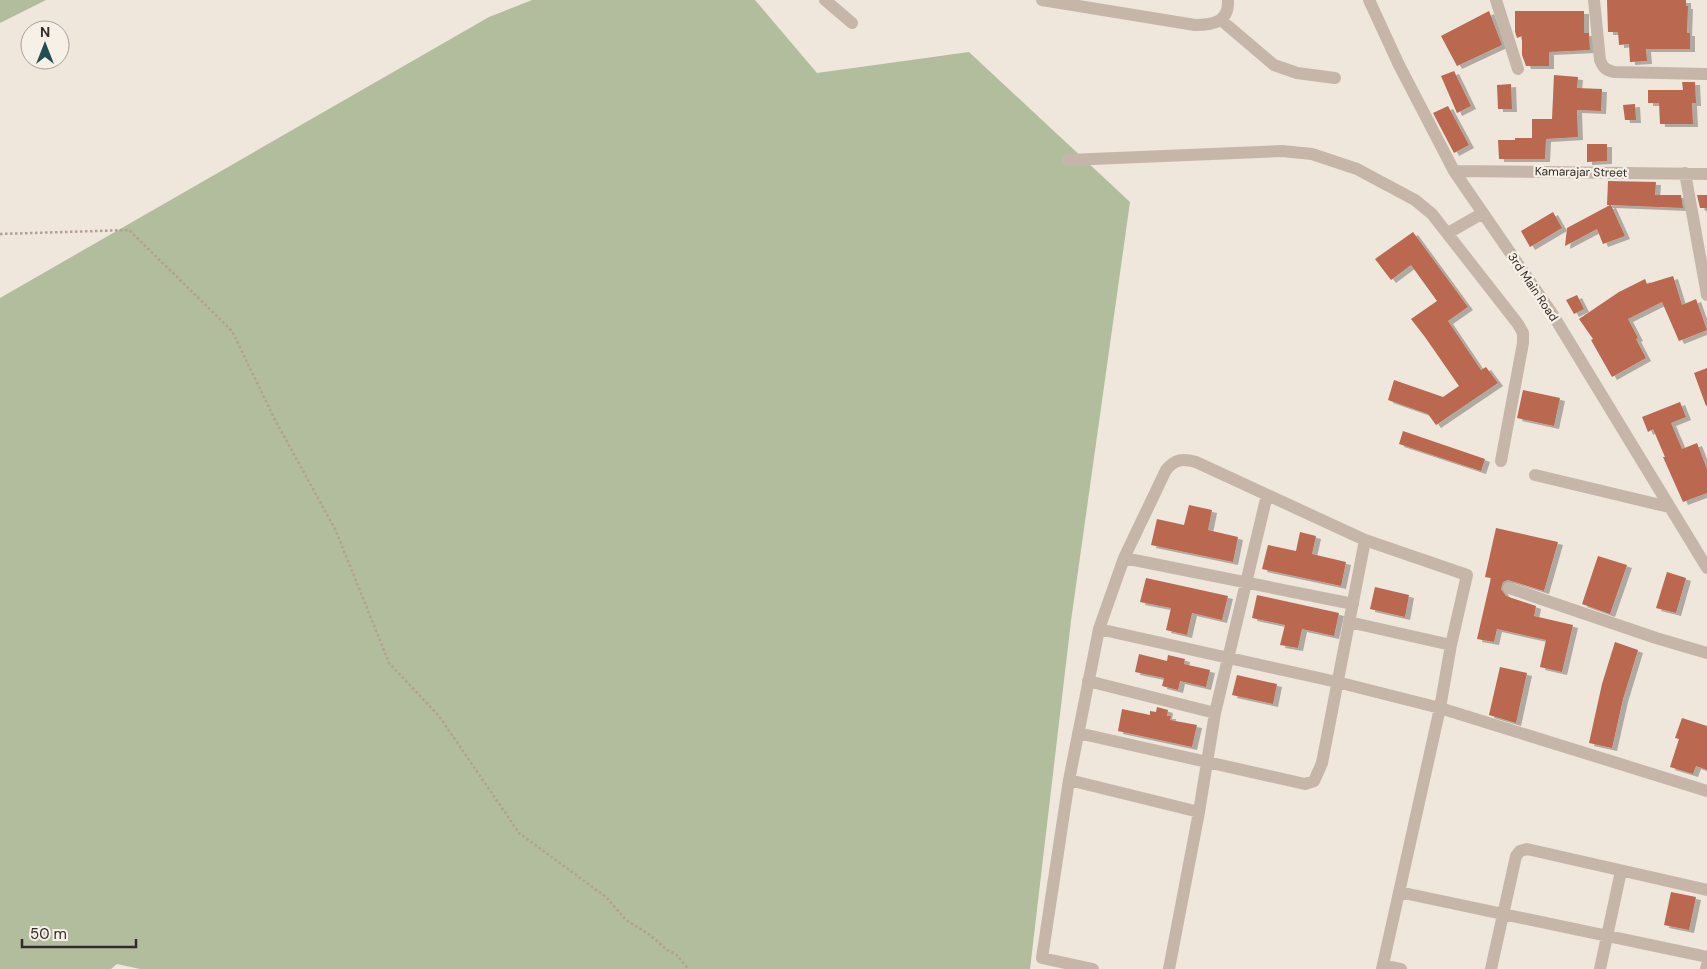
<svg xmlns="http://www.w3.org/2000/svg" width="1707" height="969" font-family="'DM Sans',sans-serif">
<defs>
<filter id="shadow"><feDropShadow dx="5" dy="3" stdDeviation="0" flood-color="#0004"/></filter>
</defs>
<rect width="100%" height="100%" fill="#efe6dc"/>
<path fill="#b2bd9d" d="M 0,0 L 46,0 L 0,23 Z
M 532,0 L 755,0 L 817,73 L 969,52 L 1130,202 L 1071,621 L 1030,969 L 140,969 L 117,964 L 111,969 L 0,969 L 0,298 L 489,17 Z"/>
<path fill="#ba674f" filter="url(#shadow)" d="M 1607,0 L 1686,0 L 1686,6 L 1688,6 L 1687,33 L 1690,33 L 1690,49 L 1646,49 L 1647,61 L 1630,62 L 1629,44 L 1619,45 L 1618,32 L 1608,32 Z
M 1489,11 L 1502,45 L 1457,66 L 1441,36 Z
M 1515,11 L 1584,11 L 1584,33 L 1589,33 L 1590,50 L 1549,52 L 1549,66 L 1526,66 L 1522,55 L 1522,36 L 1517,38 L 1515,32 Z
M 1454,71 L 1471,106 L 1457,113 L 1441,76 Z
M 1554,75 L 1578,77 L 1577,88 L 1602,89 L 1601,111 L 1577,110 L 1578,137 L 1546,139 L 1545,159 L 1499,159 L 1498,140 L 1515,140 L 1515,138 L 1532,138 L 1532,119 L 1552,119 Z
M 1682,82 L 1695,82 L 1696,103 L 1692,103 L 1693,124 L 1660,124 L 1659,103 L 1648,103 L 1648,90 L 1683,90 Z
M 1511,84 L 1512,109 L 1498,109 L 1497,85 Z
M 1635,104 L 1636,120 L 1625,120 L 1623,105 Z
M 1448,106 L 1469,145 L 1454,153 L 1433,113 Z
M 1587,144 L 1607,144 L 1607,161 L 1587,162 Z
M 1608,181 L 1656,182 L 1655,195 L 1681,195 L 1683,208 L 1611,205 L 1625,236 L 1603,244 L 1597,229 L 1565,246 L 1567,228 L 1610,205 L 1607,205 Z
M 1697,195 L 1707,195 L 1707,208 L 1700,208 Z
M 1553,212 L 1562,228 L 1530,247 L 1521,231 Z
M 1413,232 L 1468,307 L 1448,321 L 1481,370 L 1486,367 L 1498,383 L 1436,425 L 1428,414 L 1388,400 L 1394,380 L 1443,397 L 1459,386 L 1425,337 L 1411,319 L 1437,301 L 1411,265 L 1391,280 L 1375,259 Z
M 1673,276 L 1682,305 L 1696,299 L 1707,330 L 1679,341 L 1662,302 L 1628,319 L 1638,338 L 1636,339 L 1646,358 L 1612,377 L 1591,340 L 1593,339 L 1579,319 L 1619,292 L 1645,279 L 1647,284 Z
M 1577,295 L 1584,309 L 1574,314 L 1566,300 Z
M 1707,368 L 1707,405 L 1706,406 L 1694,373 Z
M 1523,390 L 1560,398 L 1554,426 L 1517,418 Z
M 1680,402 L 1686,417 L 1671,423 L 1682,449 L 1697,443 L 1707,469 L 1707,493 L 1683,502 L 1663,457 L 1665,457 L 1653,429 L 1648,432 L 1642,417 Z
M 1403,431 L 1485,459 L 1481,471 L 1399,444 Z
M 1189,505 L 1212,510 L 1208,530 L 1238,537 L 1233,562 L 1151,545 L 1157,519 L 1184,525 Z
M 1496,528 L 1558,542 L 1544,591 L 1508,580 L 1503,582 L 1501,589 L 1506,596 L 1536,606 L 1534,616 L 1573,625 L 1562,672 L 1540,667 L 1546,640 L 1497,629 L 1494,642 L 1477,639 L 1491,578 L 1485,577 Z
M 1300,532 L 1316,536 L 1312,554 L 1346,562 L 1341,586 L 1262,569 L 1268,545 L 1296,551 Z
M 1598,556 L 1627,565 L 1610,614 L 1582,604 Z
M 1667,572 L 1686,578 L 1676,613 L 1656,608 Z
M 1146,578 L 1228,596 L 1222,620 L 1192,613 L 1187,635 L 1166,630 L 1171,608 L 1140,602 Z
M 1375,587 L 1409,595 L 1405,617 L 1370,609 Z
M 1257,595 L 1339,613 L 1334,636 L 1302,629 L 1298,648 L 1280,645 L 1285,625 L 1252,618 Z
M 1615,642 L 1638,650 L 1623,699 L 1612,748 L 1589,743 L 1602,684 Z
M 1139,654 L 1167,661 L 1168,655 L 1185,659 L 1184,664 L 1210,670 L 1206,687 L 1180,681 L 1178,690 L 1162,686 L 1164,678 L 1135,672 Z
M 1500,667 L 1527,673 L 1516,723 L 1489,715 Z
M 1237,675 L 1277,684 L 1273,704 L 1232,695 Z
M 1157,707 L 1168,710 L 1167,716 L 1171,716 L 1170,720 L 1197,725 L 1192,747 L 1118,731 L 1122,709 L 1150,715 L 1150,711 L 1156,712 Z
M 1682,718 L 1707,726 L 1707,770 L 1696,766 L 1693,774 L 1670,767 L 1679,739 L 1675,738 Z
M 1671,892 L 1696,897 L 1689,930 L 1664,925 Z"/>
<g fill="none" stroke-linecap="round" stroke-linejoin="round">
<path stroke="#b1a093" stroke-width="2.5" stroke-dasharray="2.5 2.5" stroke-linecap="butt" d="M 0,234 L 129,230 L 232,331 L 274,418 L 336,531 L 389,663 L 439,716 L 519,833 L 606,897 L 626,920 L 650,935 L 667,950 L 676,954 L 688,969"/>
<path stroke="#c6b6a9" stroke-width="12" d="M 825,0 L 852,23
M 1042,0 L 1195,25 C 1214,25 1229,22 1228,0
M 1369,0 L 1399,65 L 1454,171 L 1553,315 L 1707,568
M 1496,0 L 1518,69
M 1594,0 L 1600,60 C 1603,68 1606,70 1614,72 L 1707,74
M 1221,20 L 1274,65 L 1297,73 L 1335,78
M 1068,160 L 1282,151 L 1312,154 L 1357,169 L 1415,200 L 1432,214 L 1518,324 L 1523,333 L 1523,343 L 1501,461
M 1454,171 L 1707,174
M 1685,173 L 1707,295
M 1448,233 L 1483,213
M 1535,475 L 1669,507
M 1124,558 L 1353,604
M 1509,588 L 1656,638 L 1707,653
M 1349,622 L 1451,645
M 1099,629 L 1337,682 L 1440,708 L 1707,791
M 1088,681 L 1215,713
M 1078,733 L 1305,784 L 1314,781 L 1322,763 L 1365,540
M 1069,780 L 1199,812
M 1399,892 L 1707,957
M 1383,965 L 1401,969
M 1093,969 L 1042,958 L 1069,780 L 1099,629 L 1124,558 L 1166,470 C 1175,459 1183,458 1196,462 L 1365,540 L 1467,575 L 1451,645 L 1440,708 L 1382,969
M 1169,969 L 1199,812 L 1215,713 L 1267,495
M 1491,969 L 1516,856 L 1520,851 L 1527,849 L 1707,890
M 1600,969 L 1621,871
M 1706,969 L 1707,965"/>
</g>
<g text-anchor="middle" stroke-width="4.5" stroke-linejoin="round" paint-order="stroke">
<g font-size="12" fill="#342b28" stroke="#f7f0e7">
<text transform="translate(1581 172) rotate(1)" y="4">Kamarajar Street</text>
<text transform="translate(1533 287) rotate(56)" y="4">3rd Main Road</text>
</g>
</g>
<g transform="translate(45 45)"><circle r="24" fill="#f7f0e7" stroke="#a9a19b"/>
<path d="M0-4L9 19L0 12L-9 19Z" fill="#224e51"/>
<text y="-8" font-size="14" font-weight="bold" text-anchor="middle" fill="#342b28">N</text>
</g>
<path d="M22 939v8h114v-8" fill="none" stroke="#342b28" stroke-width="2.5"/>
<text x="30" y="939" font-size="15" fill="#342b28" stroke="#f7f0e7" stroke-width="4" paint-order="stroke">50 m</text>
</svg>
